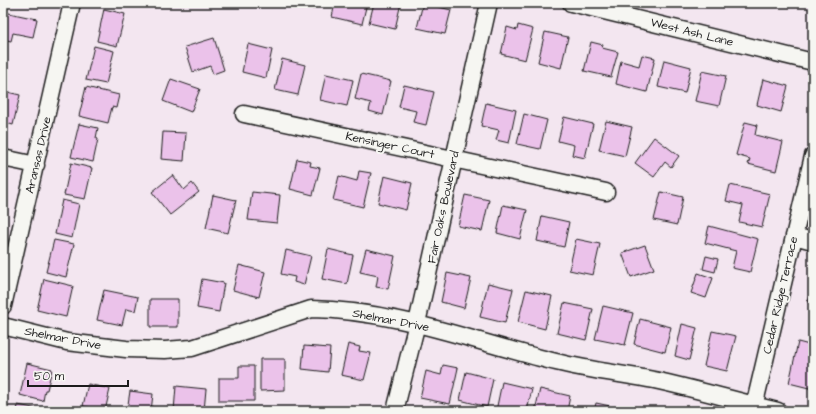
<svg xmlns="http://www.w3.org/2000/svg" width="816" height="414" font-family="'Architects Daughter',sans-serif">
<rect width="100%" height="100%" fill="#f3e6f0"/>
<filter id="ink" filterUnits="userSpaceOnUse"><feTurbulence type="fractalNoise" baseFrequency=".025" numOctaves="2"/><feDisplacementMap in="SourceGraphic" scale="8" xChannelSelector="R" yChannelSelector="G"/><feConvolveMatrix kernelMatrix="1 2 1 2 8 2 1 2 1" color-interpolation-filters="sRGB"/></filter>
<g filter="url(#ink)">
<path fill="#ebc2ea" stroke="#1c1c1c" d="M 107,3 L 127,3 L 126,7 Z
M 290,3 L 315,3 L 314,9 Z
M 335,3 L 367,3 L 362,24 L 332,17 Z
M 374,3 L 401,3 L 395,29 L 369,23 Z
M 423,3 L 451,10 L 445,34 L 417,28 Z
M 104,9 L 125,14 L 117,46 L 97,41 Z
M 4,12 L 37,19 L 33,37 L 13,33 L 11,41 L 3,39 Z
M 518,25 L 533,29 L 525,60 L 501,54 L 507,27 L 517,30 Z
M 545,32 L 568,37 L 561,68 L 538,62 Z
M 214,38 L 224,70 L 213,74 L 210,66 L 193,72 L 185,47 Z
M 591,42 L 603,45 L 602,48 L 618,52 L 611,77 L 584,71 Z
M 248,44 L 272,50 L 266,78 L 242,72 Z
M 94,46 L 114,51 L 106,84 L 86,80 Z
M 642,55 L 655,58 L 647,92 L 616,84 L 621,61 L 639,66 Z
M 282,59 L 305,65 L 298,95 L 275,90 Z
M 664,60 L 691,67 L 685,93 L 658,87 Z
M 702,71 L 726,76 L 719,106 L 695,101 Z
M 326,74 L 353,80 L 347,106 L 320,100 Z
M 361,74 L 391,81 L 383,115 L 369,111 L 371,103 L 355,99 Z
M 171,79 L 200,89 L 191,112 L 163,101 Z
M 763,79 L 788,86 L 781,112 L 757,105 Z
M 404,85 L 434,92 L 426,125 L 413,122 L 416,111 L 399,107 Z
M 86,87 L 119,95 L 116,108 L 112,107 L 108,123 L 79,116 Z
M 3,91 L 20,95 L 13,125 L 3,122 Z
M 486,103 L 516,110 L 509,143 L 496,140 L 499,130 L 481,126 Z
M 524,114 L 547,120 L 540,149 L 517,144 Z
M 564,117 L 593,124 L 585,158 L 572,155 L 574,145 L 558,141 Z
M 606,121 L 632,127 L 625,156 L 599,150 Z
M 745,122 L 757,125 L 755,135 L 783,142 L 776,171 L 748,164 L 750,159 L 736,155 Z
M 79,124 L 98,128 L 96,138 L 98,139 L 93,162 L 71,157 Z
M 163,132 L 186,133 L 184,161 L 161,159 Z
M 654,137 L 679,156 L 671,167 L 665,162 L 654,177 L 635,163 Z
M 297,159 L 311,162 L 310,166 L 320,168 L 313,195 L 290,189 Z
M 71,163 L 92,168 L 85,199 L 64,195 Z
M 359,171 L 371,173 L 363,207 L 333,200 L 339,176 L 357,181 Z
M 173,175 L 184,190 L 192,183 L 199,192 L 170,215 L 152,192 Z
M 384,176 L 412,183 L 406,210 L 378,203 Z
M 730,185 L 770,194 L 762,227 L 739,222 L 743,205 L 726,201 Z
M 252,192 L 280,195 L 277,223 L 248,220 Z
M 661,192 L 683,197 L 677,225 L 654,220 Z
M 213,195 L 236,200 L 228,233 L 206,228 Z
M 465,195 L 489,200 L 482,231 L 458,226 Z
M 62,200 L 79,204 L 72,238 L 55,234 Z
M 503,205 L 527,210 L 520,239 L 497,233 Z
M 542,216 L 569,222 L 564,247 L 537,241 Z
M 709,226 L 758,239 L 750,272 L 732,268 L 736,251 L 705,243 Z
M 576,239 L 600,244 L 593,275 L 569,270 Z
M 54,240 L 74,244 L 66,277 L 46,272 Z
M 645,245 L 654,269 L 631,277 L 622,253 Z
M 328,249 L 353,255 L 347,284 L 322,279 Z
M 366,249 L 395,256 L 388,289 L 376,287 L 378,276 L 360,272 Z
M 286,250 L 311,256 L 304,285 L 294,282 L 295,277 L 281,274 Z
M 706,256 L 718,259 L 715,272 L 703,269 Z
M 239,265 L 265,272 L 259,297 L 233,290 Z
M 447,273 L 471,278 L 464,308 L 441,302 Z
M 698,273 L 713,278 L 706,298 L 691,293 Z
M 44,279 L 73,286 L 66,317 L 37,310 Z
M 202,279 L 224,283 L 219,312 L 197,308 Z
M 813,282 L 813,304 L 808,303 Z
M 488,283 L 513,289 L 505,323 L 480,317 Z
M 104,290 L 138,297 L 135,311 L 126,309 L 122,325 L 97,320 Z
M 526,290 L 552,296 L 545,329 L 518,322 Z
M 150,299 L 178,299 L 178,327 L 150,327 Z
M 564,303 L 593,309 L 586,340 L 557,333 Z
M 603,306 L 633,313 L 625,345 L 595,339 Z
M 640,319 L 671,327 L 665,352 L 634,344 Z
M 682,324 L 697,328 L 689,360 L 675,356 Z
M 712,331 L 736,336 L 727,371 L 704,366 Z
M 798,342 L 813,346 L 810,361 L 813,362 L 813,389 L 789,383 Z
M 348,344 L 360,347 L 359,351 L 371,353 L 364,380 L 341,375 Z
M 304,346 L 330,348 L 328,372 L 302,369 Z
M 260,359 L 285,359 L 285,390 L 260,391 Z
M 27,363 L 52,369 L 47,390 L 45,390 L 43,401 L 20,395 Z
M 443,365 L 458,368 L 450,404 L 420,398 L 426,371 L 441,375 Z
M 239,366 L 254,366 L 254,401 L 219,401 L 219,378 L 239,378 Z
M 466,372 L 493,379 L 487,407 L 460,400 Z
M 502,382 L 532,389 L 527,411 L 496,411 Z
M 88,384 L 110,389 L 105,411 L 83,406 Z
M 176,386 L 206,389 L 204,411 L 174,411 Z
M 540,389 L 570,396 L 567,411 L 535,411 Z
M 130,391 L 153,394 L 151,411 L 127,411 Z
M 596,403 L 610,406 L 609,411 L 594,411 Z
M 18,405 L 38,409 L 38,411 L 17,411 Z"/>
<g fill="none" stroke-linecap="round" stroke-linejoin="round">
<defs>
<path id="minor" d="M 571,3 L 813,62
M 244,114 L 606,192
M 3,158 L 36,165
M 794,236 L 813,241
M 3,306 L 72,3
M 3,326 L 67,342 L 126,349 L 165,350 L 192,348 L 311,309 C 395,310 475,342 556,362 C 588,370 622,374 654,380 C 696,389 737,401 778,411
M 395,411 L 417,323 L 489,3
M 753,411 L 813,156"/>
</defs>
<use href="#minor" stroke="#1c1c1c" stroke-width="19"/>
<use href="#minor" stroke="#f6f6f2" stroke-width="16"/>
</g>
</g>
<g text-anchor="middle" stroke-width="4" stroke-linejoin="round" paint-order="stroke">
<g font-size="12" fill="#1c1c1c" stroke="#f6f6f2">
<text transform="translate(692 32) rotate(14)" y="4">West Ash Lane</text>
<text transform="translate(390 145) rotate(12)" y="4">Kensinger Court</text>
<text transform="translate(38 155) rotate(-77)" y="4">Aransas Drive</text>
<text transform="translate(443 207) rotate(-78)" y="4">Fair Oaks Boulevard</text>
<text transform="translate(780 295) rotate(-77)" y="4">Cedar Ridge Terrace</text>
<text transform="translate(391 320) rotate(11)" y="4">Shelmar Drive</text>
<text transform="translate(63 338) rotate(11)" y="4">Shelmar Drive</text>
</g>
</g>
<rect width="816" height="414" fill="none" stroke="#f6f6f2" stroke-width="16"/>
<rect x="8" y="8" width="800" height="398" fill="none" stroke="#1c1c1c" stroke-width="1.5" filter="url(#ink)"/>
<path d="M28 380v6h100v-6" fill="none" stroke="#1c1c1c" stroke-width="2"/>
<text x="34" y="380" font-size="12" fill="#1c1c1c" stroke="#f6f6f2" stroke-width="3" paint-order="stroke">50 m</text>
</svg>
